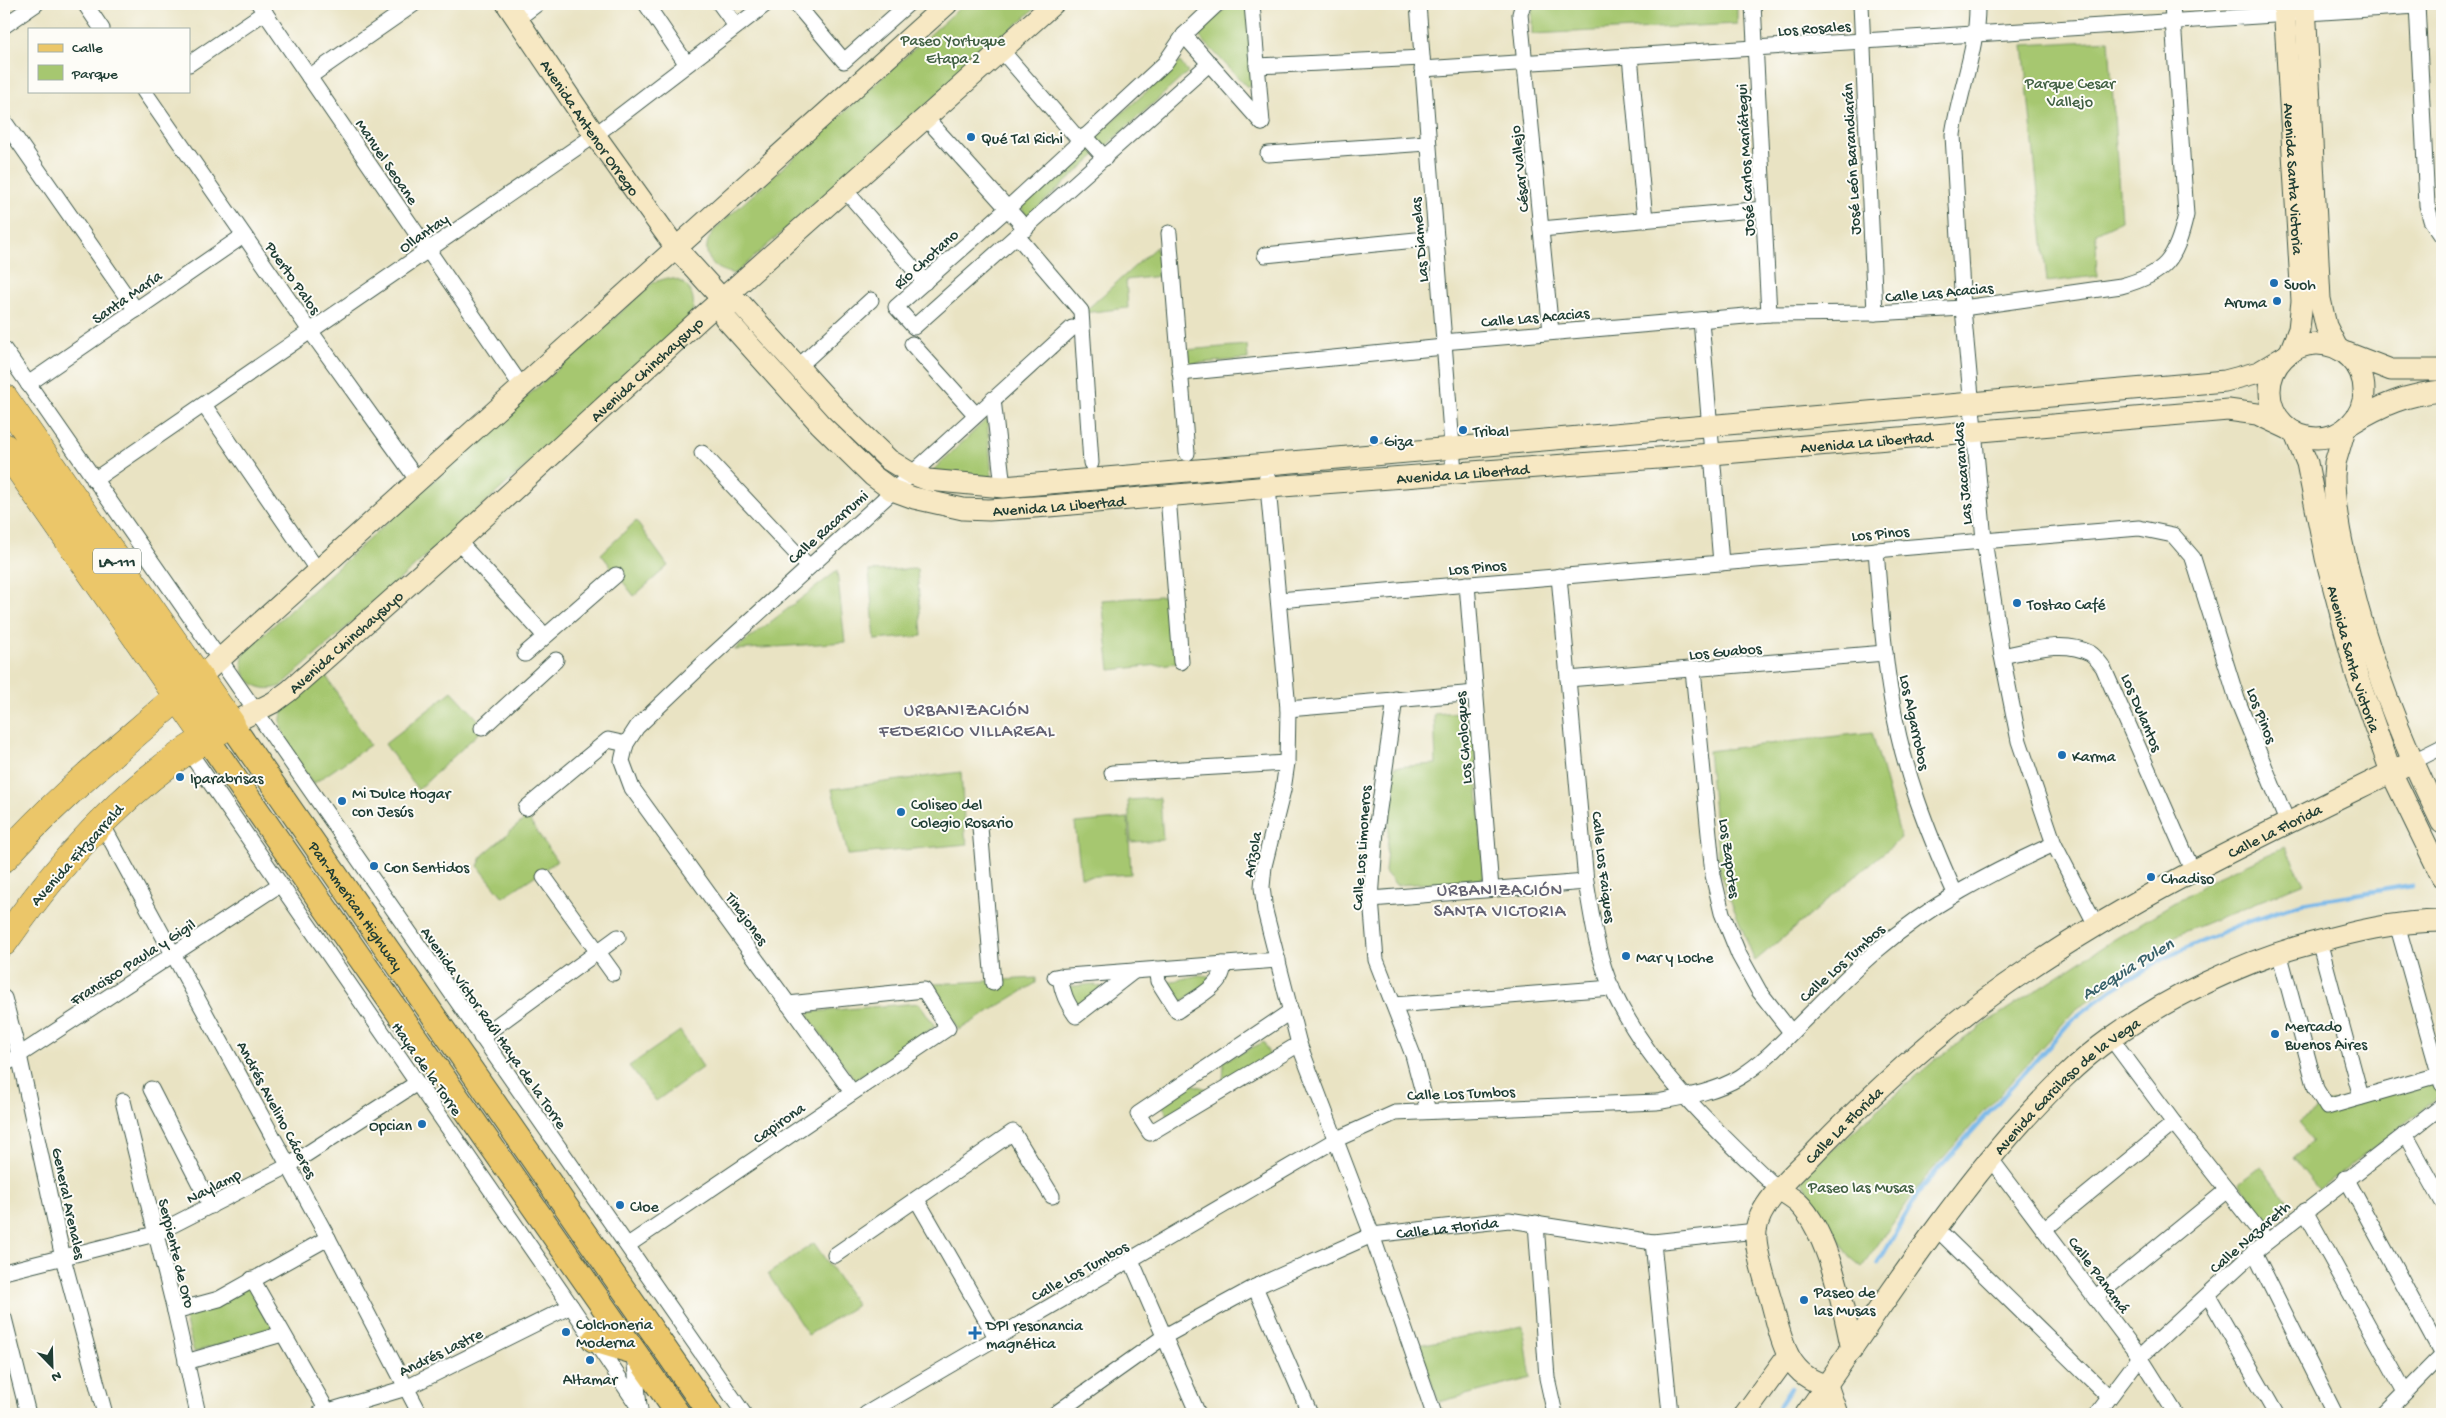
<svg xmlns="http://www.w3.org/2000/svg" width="2446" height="1418" font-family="'Gochi Hand',sans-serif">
<rect width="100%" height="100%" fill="#fdfcf7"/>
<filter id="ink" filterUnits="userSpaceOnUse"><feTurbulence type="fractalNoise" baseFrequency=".02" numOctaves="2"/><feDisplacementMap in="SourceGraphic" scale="10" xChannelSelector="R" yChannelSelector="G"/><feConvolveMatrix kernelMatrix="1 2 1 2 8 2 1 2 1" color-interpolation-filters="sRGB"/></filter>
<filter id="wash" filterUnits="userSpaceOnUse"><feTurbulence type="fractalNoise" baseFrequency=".0096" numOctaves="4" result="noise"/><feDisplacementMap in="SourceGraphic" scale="20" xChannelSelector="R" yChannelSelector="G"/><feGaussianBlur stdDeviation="1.12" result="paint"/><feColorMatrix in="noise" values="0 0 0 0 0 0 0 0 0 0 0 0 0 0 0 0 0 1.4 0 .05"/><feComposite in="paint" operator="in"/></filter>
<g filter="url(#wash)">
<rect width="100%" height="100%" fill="#e9e3c3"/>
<path fill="#a6c770" stroke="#628252" d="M 964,4 L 1040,4 L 735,274 C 709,270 697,249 716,228 Z
M 1231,4 L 1248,4 L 1254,83 L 1247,87 L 1197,34 Z
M 1535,4 L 1737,4 L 1737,24 L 1532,34 L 1532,7 Z
M 2109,40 L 2121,221 L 2096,233 L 2097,276 L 2047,282 L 2023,45 Z
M 1180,62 L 1188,72 L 1027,217 L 1019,204 Z
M 1156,247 L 1160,276 L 1126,280 L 1128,308 L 1083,313 Z
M 668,278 C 690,280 699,299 690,319 L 281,686 C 257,696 234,675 245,651 L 654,282 Z
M 1247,345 L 1248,359 L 1187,364 L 1185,350 Z
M 987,419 L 992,477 L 932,471 Z
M 636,521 L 668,566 L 634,596 L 601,554 Z
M 917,569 L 922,636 L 875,640 L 869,571 Z
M 837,571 L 845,642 L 734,650 Z
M 1174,595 L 1178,663 L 1110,670 L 1102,600 Z
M 323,671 L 370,745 L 313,784 C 302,767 275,734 282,714 C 287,701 312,681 323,671 Z
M 452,691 L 485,727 L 418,790 L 385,744 Z
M 1473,711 L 1484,880 L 1396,885 L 1385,872 L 1394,767 L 1436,764 L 1434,714 Z
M 1872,732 L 1901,838 L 1755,961 L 1720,874 L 1708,751 Z
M 961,772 L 965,835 L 968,844 L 848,855 L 832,789 Z
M 1160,798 L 1163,840 L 1131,842 L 1128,800 Z
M 527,817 L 557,861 L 503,897 L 478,866 L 483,855 Z
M 1128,818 L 1131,874 L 1081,877 L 1075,823 Z
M 2285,847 L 2304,883 L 2177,935 L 2074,1011 L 1924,1179 L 1862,1267 L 1850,1257 L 1800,1178 L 1935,1060 L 1989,1021 L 2110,942 L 2215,878 Z
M 1199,975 L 1217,977 L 1179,1003 L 1168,986 L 1169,982 Z
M 1036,978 L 1036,983 L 959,1030 L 934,984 Z
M 1092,984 L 1102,987 L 1095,994 L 1074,1006 L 1067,987 Z
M 919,1003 L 935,1026 L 855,1080 L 809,1018 L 810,1012 Z
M 680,1031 L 703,1067 L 656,1101 L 629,1066 Z
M 1264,1042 L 1270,1057 L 1223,1084 L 1224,1061 Z
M 2429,1083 L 2437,1084 L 2441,1095 L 2319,1190 L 2293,1158 L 2313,1141 L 2298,1123 L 2323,1105 Z
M 1191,1084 L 1211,1090 L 1168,1115 L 1161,1103 Z
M 2261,1166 L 2291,1207 L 2270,1224 L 2239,1183 Z
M 814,1243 L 857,1305 L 808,1335 L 768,1274 Z
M 254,1284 L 275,1329 L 194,1352 L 184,1315 Z
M 1523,1326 L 1531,1378 L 1439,1402 L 1418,1345 Z"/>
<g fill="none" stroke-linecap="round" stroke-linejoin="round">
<path stroke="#73b5e8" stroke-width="4.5" d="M 1878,1263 L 1922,1187 L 2072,1020 L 2111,990 L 2164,958 L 2247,922 L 2302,903 L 2412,885
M 1774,1414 L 1791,1388"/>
</g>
</g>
<g filter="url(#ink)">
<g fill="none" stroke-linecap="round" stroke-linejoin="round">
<defs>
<g id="street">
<path d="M 85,4 L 102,29"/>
<path d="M 259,4 L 522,387"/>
<path d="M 646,4 L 686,63"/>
<path d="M 720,4 L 736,26"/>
<path d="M 796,4 L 844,61 L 908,4"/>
<path d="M 1252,4 L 1262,123"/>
<path d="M 1418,4 L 1454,472"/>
<path d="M 1523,4 L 1520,14 L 1551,332"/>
<path d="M 1753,4 L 1769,314"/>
<path d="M 1861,4 L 1875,313"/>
<path d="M 1977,4 C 1978,48 1959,91 1953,135 L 1963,308 L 1984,540 L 2002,656 L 2019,741 L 2054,844 L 2096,925"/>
<path d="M 2417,4 L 2427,205 L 2431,220 L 2442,236"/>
<path d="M 517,19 L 537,4"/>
<path d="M 4,26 L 36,4"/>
<path d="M 1184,35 L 1262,123"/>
<path d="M 1002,51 L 1080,141"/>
<path d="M 1630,56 L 1645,220"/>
<path d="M 1210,63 L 914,327 L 896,307 L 1007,209 L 1165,63 L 1184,35 L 1217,4"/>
<path d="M 189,64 L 265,12"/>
<path d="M 1257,66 L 1422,58"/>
<path d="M 1422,69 L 2417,6"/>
<path d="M 309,77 L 414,4"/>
<path d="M 144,91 L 311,332 L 418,481"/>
<path d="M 926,118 L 1026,229"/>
<path d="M 4,121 L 136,310"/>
<path d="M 1085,136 L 1105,158"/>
<path d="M 1268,154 L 1427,143"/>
<path d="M 845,190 L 925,282"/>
<path d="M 1541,229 L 1764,209"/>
<path d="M 1169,233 L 1187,453"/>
<path d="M 1018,237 L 1081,311 L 1091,463"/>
<path d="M 1265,255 L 1436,238"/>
<path d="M 1701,320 L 1721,563"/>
<path d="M 1443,342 L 1769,314 L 1875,313 L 1963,308 L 2121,286 C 2166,274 2176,259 2186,215 L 2172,4"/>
<path d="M 912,344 L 976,415"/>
<path d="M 4,349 L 744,1414"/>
<path d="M 798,367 L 871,300"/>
<path d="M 1180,373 L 1444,347"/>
<path d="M 28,384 L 243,236"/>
<path d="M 993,399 L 1003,487"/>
<path d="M 204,405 L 318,571"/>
<path d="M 702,453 L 809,567"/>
<path d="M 1266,465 L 1288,709 L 1287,763 L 1283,790 L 1264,866 L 1262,887 L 1265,911 L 1299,1044 L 1372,1235 L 1434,1414"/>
<path d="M 94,480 L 595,135 L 766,4"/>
<path d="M 1168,496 L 1181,662"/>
<path d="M 458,541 L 545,636"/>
<path d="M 1876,550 C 1880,600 1883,651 1892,702 C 1903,769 1927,831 1955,893"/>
<path d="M 1559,576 L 1586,882 C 1592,917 1597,956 1612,989 C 1649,1069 1716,1131 1779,1190"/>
<path d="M 1467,584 L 1491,889"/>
<path d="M 1279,600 L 2139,528 L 2173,535 L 2193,558 L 2237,699 L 2288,824"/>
<path d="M 525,654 L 616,575"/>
<path d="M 2002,656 C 2029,651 2063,639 2090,653 C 2095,656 2099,662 2103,667 L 2193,872"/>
<path d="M 1693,670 L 1713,875 L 1722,913 L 1739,955 L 1759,991 L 1791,1032"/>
<path d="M 1568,679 L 1885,653"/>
<path d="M 1395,699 L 1376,830 L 1371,899 L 1376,960 L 1413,1055 L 1428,1111"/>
<path d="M 1288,709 L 1476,693"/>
<path d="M 482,728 L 556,660"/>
<path d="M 187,749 L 571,1306 L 640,1409"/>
<path d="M 2412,762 L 2442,747"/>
<path d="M 1112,773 L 1287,763"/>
<path d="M 526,808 L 608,740 L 626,744"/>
<path d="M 101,822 L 328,1238 L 420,1414"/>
<path d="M 980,827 L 993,983"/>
<path d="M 544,877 L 613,973"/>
<path d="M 1371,899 L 1586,882"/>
<path d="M 2397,924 L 2442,1084"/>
<path d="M 2319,941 L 2361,1097"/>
<path d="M 2279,952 L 2316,1089 L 2327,1107 L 2439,1075"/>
<path d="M 1156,969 L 1158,981 L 1177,1011 C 1192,1000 1226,985 1223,964"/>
<path d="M 1060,976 C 1062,993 1067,1003 1076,1016 L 1134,971"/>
<path d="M 1055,977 L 1278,960"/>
<path d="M 4,998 L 19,1055 L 63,1258 L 105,1414"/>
<path d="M 1394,1005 L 1612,988"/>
<path d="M 1291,1011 L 1138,1114 L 1150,1133 L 1299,1044"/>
<path d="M 481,1037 L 618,937"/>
<path d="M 2111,1038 L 2174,1123 L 2267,1241"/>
<path d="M 4,1065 L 279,885"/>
<path d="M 151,1089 L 211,1206"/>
<path d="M 852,1092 L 632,788 L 622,761 L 626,744 L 637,727 L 705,662 L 1072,328"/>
<path d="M 123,1101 L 175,1311 L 198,1414"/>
<path d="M 2405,1134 L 2442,1201"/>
<path d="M 1990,1158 L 2140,1357 L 2176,1414"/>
<path d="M 2346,1178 L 2442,1355"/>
<path d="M 917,1200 L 996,1337"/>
<path d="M 2305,1211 L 2405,1392"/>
<path d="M 1536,1223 L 1547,1378 L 1555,1414"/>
<path d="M 1937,1229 L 2109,1397"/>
<path d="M 2045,1229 L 2174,1123"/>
<path d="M 1653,1242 L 1670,1414"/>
<path d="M 628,1245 L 948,1028 L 924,990 L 788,1004"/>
<path d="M 2254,1252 L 2335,1414"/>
<path d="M 835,1255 L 1013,1132 L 1052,1196"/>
<path d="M 1131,1260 L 1198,1414"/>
<path d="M 4,1272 L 155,1234 L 288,1166 L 417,1083"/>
<path d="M 252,1279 L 329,1414"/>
<path d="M 1255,1287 L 1310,1414"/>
<path d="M 2208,1295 L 2276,1414"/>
<path d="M 2096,1297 L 2227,1190"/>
<path d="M 175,1311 L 219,1299 L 328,1238"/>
<path d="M 4,1318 L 28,1414"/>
<path d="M 634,1354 L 639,1406"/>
<path d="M 186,1362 L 282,1334"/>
<path d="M 319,1414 L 406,1388 L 571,1306"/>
<path d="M 866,1414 L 1337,1139 L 1395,1113 L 1657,1102 C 1684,1097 1716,1092 1740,1077 C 1764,1062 1782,1042 1802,1022 C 1826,998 1850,973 1876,951 C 1929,905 1990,873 2054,844"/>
<path id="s1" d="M 1055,1414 L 1165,1336 L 1255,1287 L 1372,1235 L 1509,1220 L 1653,1242 L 1756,1231"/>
<path d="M 2097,1414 L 2140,1357 L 2254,1252 L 2442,1106"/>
<path d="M 2384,1414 L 2442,1355"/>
</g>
<g id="secondary">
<path id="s2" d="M 507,4 L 595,135 L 676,248 L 723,300 L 725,318 L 820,424 L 873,476 L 892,490 L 914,498 L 963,509 L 989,510 L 1049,506 L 1269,487 L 1712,454 L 2228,410 L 2257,414 L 2289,429"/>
<path id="s3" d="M 2284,4 L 2302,301 L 2299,329 L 2290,352"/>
<path d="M 2305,4 L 2320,299 L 2326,326 L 2337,348"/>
<path d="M 723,300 L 741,304 L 836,409 L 889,460 L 912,474 L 928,480 L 1003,487 L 2225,381 L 2259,372 L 2284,357"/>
<circle cx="2317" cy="391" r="47"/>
<path d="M 2347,353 L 2391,370 L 2442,370"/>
<path d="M 2352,423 C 2381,405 2408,394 2442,391"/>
<path d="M 2345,429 L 2335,463 L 2334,476 C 2334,512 2343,550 2352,585 C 2372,668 2404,746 2442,823"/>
<path id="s4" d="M 2294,432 L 2307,463 L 2326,558 L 2357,676 L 2391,772 L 2442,877"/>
<path d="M 199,678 L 947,4"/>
<path id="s5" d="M 231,724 L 274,702 L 289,691 L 458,541 L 702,317 L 1053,4"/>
<path d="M 1779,1190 C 1785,1194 1792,1198 1798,1203 C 1828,1231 1844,1310 1852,1350"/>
<path id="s6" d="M 1827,1385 C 1787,1377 1781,1338 1772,1304 C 1767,1286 1754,1248 1756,1231 C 1759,1201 1800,1169 1819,1148 C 1882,1084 1949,1022 2024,972 C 2145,889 2280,827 2412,762"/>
<path d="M 1827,1385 L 1837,1414"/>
<path d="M 1745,1414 L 1788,1355"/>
<path id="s7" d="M 1806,1414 C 1875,1317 1940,1214 2019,1125 C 2047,1094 2077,1062 2111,1038 C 2167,998 2243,961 2309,944 C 2352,932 2397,921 2442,921"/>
</g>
<g id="primary">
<path id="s8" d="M 231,724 L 710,1414"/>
<path d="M 206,737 L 678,1414"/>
<path d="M 594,1340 L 634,1352"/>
</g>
<path id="highway" d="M 4,398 L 231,724 C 136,774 65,855 4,942
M 4,447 L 206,737
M 4,858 C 60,794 129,741 192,684"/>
</defs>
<use href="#street" stroke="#3d5649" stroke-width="17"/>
<use href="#secondary" stroke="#3d5649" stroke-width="23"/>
<use href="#primary" stroke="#3d5649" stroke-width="26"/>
<use href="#highway" stroke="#3d5649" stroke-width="29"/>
<use href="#street" stroke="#fff" stroke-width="15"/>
<use href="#secondary" stroke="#f7e8c3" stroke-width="21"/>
<use href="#primary" stroke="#ebc669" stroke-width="24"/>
<use href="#highway" stroke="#ebc669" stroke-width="28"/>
</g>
</g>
<g fill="#1f6fb2" stroke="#fdfcf7" stroke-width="2">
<circle cx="971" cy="137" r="5"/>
<circle cx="2274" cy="283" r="5"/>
<circle cx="2277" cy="301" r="5"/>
<circle cx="1463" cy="430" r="5"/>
<circle cx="1374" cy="440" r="5"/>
<circle cx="2017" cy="603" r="5"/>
<circle cx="2062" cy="755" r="5"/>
<circle cx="180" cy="777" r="5"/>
<circle cx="342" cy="801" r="5"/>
<circle cx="901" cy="812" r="5"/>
<circle cx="374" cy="866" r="5"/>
<circle cx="2151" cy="877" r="5"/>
<circle cx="1626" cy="956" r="5"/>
<circle cx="2275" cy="1034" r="5"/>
<circle cx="422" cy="1124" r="5"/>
<circle cx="620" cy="1205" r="5"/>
<circle cx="1804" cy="1300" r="5"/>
<circle cx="566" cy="1332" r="5"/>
<path d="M972.5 1325.5h5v5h5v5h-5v5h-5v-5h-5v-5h5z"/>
<circle cx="590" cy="1360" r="5"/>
</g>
<g text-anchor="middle" stroke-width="4" stroke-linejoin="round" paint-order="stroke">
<rect fill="#fdfcf7" stroke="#62766e" stroke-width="1" x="93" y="548.5" width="48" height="25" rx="4"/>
<g font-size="15" font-weight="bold" fill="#1f3d34">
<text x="117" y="566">LA-111</text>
</g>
<g font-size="16" fill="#1f3d34" stroke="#fdfcf7">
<text transform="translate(1814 27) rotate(-4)" y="6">Los Rosales</text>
<text dy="6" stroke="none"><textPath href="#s2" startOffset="149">Avenida Antenor Orrego</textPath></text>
<text transform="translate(1850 159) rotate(-93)" y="6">José León Barandiarán</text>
<text transform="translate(1744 160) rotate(-93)" y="6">José Carlos Mariátegui</text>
<text transform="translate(388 161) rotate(56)" y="6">Manuel Seoane</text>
<text transform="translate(1518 169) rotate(-96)" y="6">César Vallejo</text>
<text dy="6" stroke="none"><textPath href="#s3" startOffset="175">Avenida Santa Victoria</textPath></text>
<text transform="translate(423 232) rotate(-35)" y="6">Ollantay</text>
<text transform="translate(1418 240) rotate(-95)" y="6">Las Diamelas</text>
<text transform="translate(925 258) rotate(-42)" y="6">Río Chotano</text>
<text transform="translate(294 277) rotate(55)" y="6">Puerto Palos</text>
<text transform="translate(1939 291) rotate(-5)" y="6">Calle Las Acacias</text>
<text transform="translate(126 296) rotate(-35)" y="6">Santa María</text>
<text transform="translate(1535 316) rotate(-5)" y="6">Calle Las Acacias</text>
<text dy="6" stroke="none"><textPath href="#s5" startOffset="548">Avenida Chinchaysuyo</textPath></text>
<text dy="6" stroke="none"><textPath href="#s2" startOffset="1605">Avenida La Libertad</textPath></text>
<text dy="6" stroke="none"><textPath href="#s2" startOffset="1200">Avenida La Libertad</textPath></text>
<text transform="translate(1961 474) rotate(-95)" y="6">Las Jacarandas</text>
<text dy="6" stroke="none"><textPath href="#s2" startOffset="795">Avenida La Libertad</textPath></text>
<text transform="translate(827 526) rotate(-42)" y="6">Calle Racarrumi</text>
<text transform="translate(1880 532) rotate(-5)" y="6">Los Pinos</text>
<text transform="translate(1477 566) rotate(-5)" y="6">Los Pinos</text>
<text dy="6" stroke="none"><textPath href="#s5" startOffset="142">Avenida Chinchaysuyo</textPath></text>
<text transform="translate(1725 650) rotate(-5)" y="6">Los Guabos</text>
<text dy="6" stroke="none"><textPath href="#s4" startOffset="235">Avenida Santa Victoria</textPath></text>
<text transform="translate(2143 712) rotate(67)" y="6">Los Dulantos</text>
<text transform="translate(2263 715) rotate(69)" y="6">Los Pinos</text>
<text transform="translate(1916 722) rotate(78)" y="6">Los Algarrobos</text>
<text transform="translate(1462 738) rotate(-94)" y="6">Los Choloques</text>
<text dy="6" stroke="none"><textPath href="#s6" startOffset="844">Calle La Florida</textPath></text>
<text transform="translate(1360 848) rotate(-86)" y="6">Calle Los Limoneros</text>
<text transform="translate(76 854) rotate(-48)" y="6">Avenida Fitzcarrald</text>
<text transform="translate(1251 854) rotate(-79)" y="6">Arizola</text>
<text transform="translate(1731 858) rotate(82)" y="6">Los Zapotes</text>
<text transform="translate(1605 867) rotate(83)" y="6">Calle Los Faiques</text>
<text dy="6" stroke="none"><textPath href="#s8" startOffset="221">Pan-American Highway</textPath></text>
<text transform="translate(748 918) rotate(54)" y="6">Tinajones</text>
<text transform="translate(132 961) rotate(-33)" y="6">Francisco Paula y Gigil</text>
<text transform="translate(1841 962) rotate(-42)" y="6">Calle Los Tumbos</text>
<text transform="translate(495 1027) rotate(55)" y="6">Avenida Víctor Raúl Haya de la Torre</text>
<text transform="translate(428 1068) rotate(55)" y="6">Haya de la Torre</text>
<text dy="6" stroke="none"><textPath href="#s7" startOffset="421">Avenida Garcilaso de la Vega</textPath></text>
<text transform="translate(1461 1092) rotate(-2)" y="6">Calle Los Tumbos</text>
<text transform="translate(278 1109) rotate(62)" y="6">Andrés Avelino Cáceres</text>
<text transform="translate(778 1122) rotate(-35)" y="6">Capirona</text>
<text dy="6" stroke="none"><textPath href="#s6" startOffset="319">Calle La Florida</textPath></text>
<text transform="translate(213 1185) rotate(-27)" y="6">Naylamp</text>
<text transform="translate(70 1203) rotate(78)" y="6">General Arenales</text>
<text dy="6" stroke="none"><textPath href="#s1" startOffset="441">Calle La Florida</textPath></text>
<text transform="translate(2249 1236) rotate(-41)" y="6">Calle Nazareth</text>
<text transform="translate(178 1253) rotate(76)" y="6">Serpiente de Oro</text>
<text transform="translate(1079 1270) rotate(-29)" y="6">Calle Los Tumbos</text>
<text transform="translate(2100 1274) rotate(53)" y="6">Calle Panamá</text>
<text transform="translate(440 1351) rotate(-26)" y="6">Andrés Lastre</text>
</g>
<g font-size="16" fill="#416043" stroke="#fdfcf7">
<text x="953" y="45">Paseo Yortuque<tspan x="953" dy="18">Etapa 2</tspan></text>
<text x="2070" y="88">Parque Cesar<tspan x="2070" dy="18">Vallejo</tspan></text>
<text x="1861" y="1192">Paseo las Musas</text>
</g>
<g font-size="16" fill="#1f3d34" stroke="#fdfcf7" text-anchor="start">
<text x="981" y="143">Qué Tal Richi</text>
<text x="2284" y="289">Suoh</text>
<text x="2267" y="307" text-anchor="end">Aruma</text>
<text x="1473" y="436">Tribal</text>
<text x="1384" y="446">Giza</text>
<text x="2027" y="609">Tostao Café</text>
<text x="2072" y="761">Karma</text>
<text x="190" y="783">Iparabrisas</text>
<text x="352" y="798">Mi Dulce Hogar<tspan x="352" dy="18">con Jesús</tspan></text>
<text x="911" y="809">Coliseo del<tspan x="911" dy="18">Colegio Rosario</tspan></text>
<text x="384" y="872">Con Sentidos</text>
<text x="2161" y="883">Chadiso</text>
<text x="1636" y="962">Mar y Loche</text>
<text x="2285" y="1031">Mercado<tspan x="2285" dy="18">Buenos Aires</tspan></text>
<text x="412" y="1130" text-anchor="end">Opcian</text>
<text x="630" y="1211">Cloe</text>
<text x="1814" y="1297">Paseo de<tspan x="1814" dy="18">las Musas</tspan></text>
<text x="576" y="1329">Colchoneria<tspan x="576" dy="18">Moderna</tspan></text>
<text x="986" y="1330">DPI resonancia<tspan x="986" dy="18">magnética</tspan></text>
<text x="590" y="1384" text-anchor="middle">Altamar</text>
</g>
<g font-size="18" letter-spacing="1" fill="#646373" stroke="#fdfcf7">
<text x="967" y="715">URBANIZACIÓN<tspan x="967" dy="21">FEDERICO VILLAREAL</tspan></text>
<text x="1500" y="895">URBANIZACIÓN<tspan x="1500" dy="21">SANTA VICTORIA</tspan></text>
</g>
<g font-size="18" font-style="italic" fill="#38616a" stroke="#fdfcf7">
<text transform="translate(2127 968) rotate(-31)" y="6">Acequia Pulen</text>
</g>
</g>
<rect width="2446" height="1418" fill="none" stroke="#fdfcf7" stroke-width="20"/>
<rect x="28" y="28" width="162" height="65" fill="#fdfcf7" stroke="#a4b0a9"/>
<rect x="38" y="44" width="25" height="8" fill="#ebc669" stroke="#a4b0a9"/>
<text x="72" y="52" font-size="15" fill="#1f3d34">Calle</text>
<rect x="38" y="65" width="25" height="15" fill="#a6c770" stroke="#a4b0a9"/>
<text x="72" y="78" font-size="15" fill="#1f3d34">Parque</text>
<g transform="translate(52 1366) rotate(157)" stroke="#fdfcf7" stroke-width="4" paint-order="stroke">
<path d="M0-4L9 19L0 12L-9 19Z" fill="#1f3d34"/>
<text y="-8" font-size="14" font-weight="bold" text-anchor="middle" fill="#1f3d34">N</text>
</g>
</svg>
